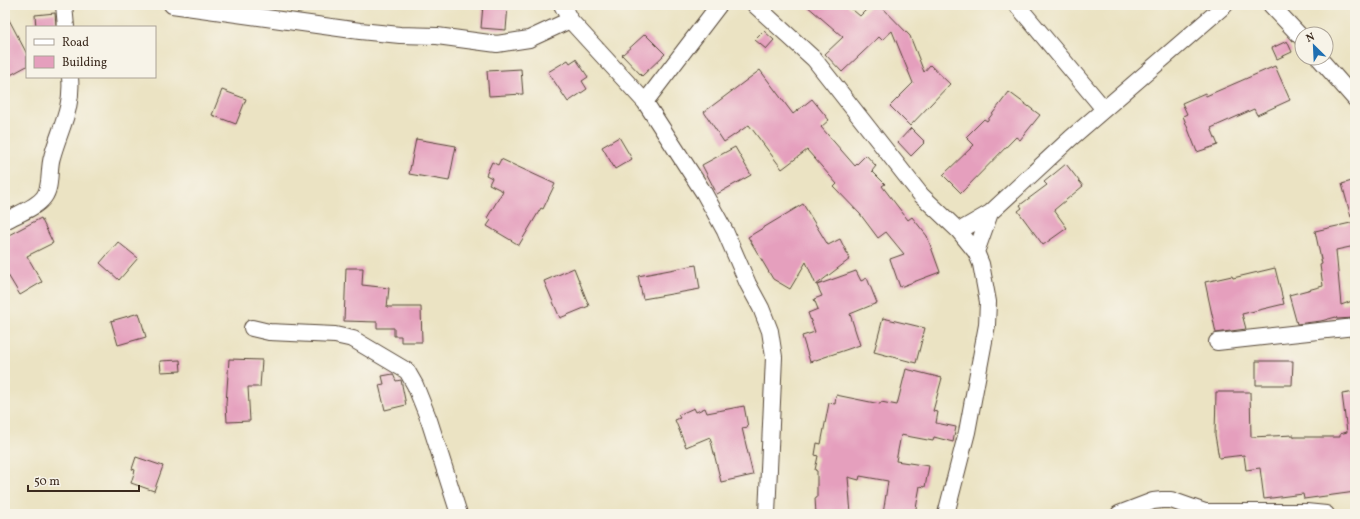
<svg xmlns="http://www.w3.org/2000/svg" width="1360" height="519" font-family="Vollkorn,serif">
<rect width="100%" height="100%" fill="#f7f3e8"/>
<filter id="ink" filterUnits="userSpaceOnUse"><feTurbulence type="fractalNoise" baseFrequency=".025" numOctaves="2"/><feDisplacementMap in="SourceGraphic" scale="8" xChannelSelector="R" yChannelSelector="G"/><feConvolveMatrix kernelMatrix="1 2 1 2 8 2 1 2 1" color-interpolation-filters="sRGB"/></filter>
<filter id="wash" filterUnits="userSpaceOnUse"><feTurbulence type="fractalNoise" baseFrequency=".012" numOctaves="4" result="noise"/><feDisplacementMap in="SourceGraphic" scale="16" xChannelSelector="R" yChannelSelector="G"/><feGaussianBlur stdDeviation="0.9" result="paint"/><feColorMatrix in="noise" values="0 0 0 0 0 0 0 0 0 0 0 0 0 0 0 0 0 1.4 0 .05"/><feComposite in="paint" operator="in"/></filter>
<g filter="url(#wash)">
<rect width="100%" height="100%" fill="#ebe3c3"/>
<g id="blocks">
<path fill="#e59fbd" d="M 483,5 L 508,5 L 506,30 L 481,28 Z
M 806,5 L 847,5 L 860,16 L 871,5 L 880,5 L 910,36 L 924,72 L 930,65 L 950,84 L 910,126 L 890,106 L 913,83 L 892,31 L 882,40 L 879,37 L 842,72 L 825,54 L 843,37 Z
M 5,12 L 27,54 L 27,66 L 5,78 Z
M 55,13 L 56,27 L 36,27 L 35,15 Z
M 764,31 L 774,40 L 766,49 L 755,40 Z
M 645,34 L 665,54 L 642,76 L 622,55 Z
M 1287,41 L 1292,52 L 1277,59 L 1272,48 Z
M 576,59 L 588,77 L 582,81 L 587,89 L 568,102 L 548,72 L 568,60 L 570,63 Z
M 1275,66 L 1290,100 L 1257,115 L 1254,109 L 1211,128 L 1218,145 L 1197,152 L 1183,116 L 1187,114 L 1182,103 L 1205,93 L 1206,96 Z
M 521,69 L 523,94 L 489,96 L 487,71 Z
M 760,70 L 793,114 L 812,99 L 829,120 L 821,127 L 855,166 L 866,155 L 876,166 L 872,171 L 885,184 L 882,186 L 908,220 L 912,217 L 927,236 L 940,272 L 900,287 L 890,259 L 904,254 L 886,232 L 878,238 L 860,214 L 834,187 L 837,184 L 807,150 L 782,169 L 749,125 L 724,142 L 704,112 Z
M 222,90 L 246,99 L 236,124 L 212,115 Z
M 1009,92 L 1040,115 L 1020,140 L 1016,137 L 961,193 L 943,175 L 974,145 L 966,137 L 984,119 L 987,121 Z
M 911,128 L 925,142 L 911,156 L 898,142 Z
M 619,137 L 632,159 L 615,169 L 602,147 Z
M 416,139 L 456,146 L 449,181 L 409,174 Z
M 735,147 L 751,175 L 717,194 L 702,165 Z
M 501,159 L 555,184 L 543,209 L 541,208 L 519,245 L 487,226 L 491,220 L 487,218 L 503,191 L 489,184 L 492,178 L 486,175 L 492,162 L 498,165 Z
M 1066,164 L 1083,186 L 1054,210 L 1067,228 L 1043,245 L 1018,211 L 1022,208 L 1020,205 L 1047,185 L 1044,182 Z
M 1355,180 L 1355,217 L 1351,217 L 1342,184 Z
M 803,204 L 828,245 L 840,239 L 850,259 L 816,285 L 806,262 L 790,289 L 773,279 L 748,237 Z
M 41,218 L 53,243 L 27,256 L 42,282 L 20,295 L 5,270 L 5,237 Z
M 1355,222 L 1355,246 L 1336,250 L 1341,305 L 1355,300 L 1355,318 L 1337,319 L 1336,317 L 1321,321 L 1297,324 L 1289,295 L 1323,286 L 1320,265 L 1322,264 L 1315,231 Z
M 118,242 L 138,258 L 119,280 L 100,263 Z
M 696,265 L 700,289 L 643,299 L 638,276 Z
M 346,268 L 363,268 L 362,285 L 389,288 L 387,307 L 421,307 L 422,342 L 401,342 L 401,336 L 394,336 L 394,328 L 377,328 L 377,322 L 344,321 Z
M 574,268 L 589,306 L 560,318 L 544,281 Z
M 1275,268 L 1284,304 L 1242,314 L 1246,329 L 1216,333 L 1205,282 L 1232,276 L 1233,278 Z
M 856,271 L 861,281 L 867,278 L 877,303 L 850,314 L 860,345 L 810,362 L 802,336 L 815,332 L 808,313 L 818,309 L 814,299 L 822,296 L 817,285 Z
M 139,313 L 146,337 L 118,345 L 111,321 Z
M 883,318 L 925,328 L 916,363 L 874,352 Z
M 229,359 L 262,360 L 260,387 L 248,387 L 250,421 L 227,422 L 226,404 Z
M 180,360 L 181,371 L 161,372 L 160,361 Z
M 1256,361 L 1293,361 L 1292,385 L 1256,385 Z
M 906,369 L 942,378 L 933,411 L 938,412 L 936,423 L 956,427 L 953,442 L 934,437 L 933,441 L 901,435 L 896,461 L 929,466 L 925,487 L 920,486 L 915,514 L 883,514 L 888,481 L 860,476 L 859,480 L 848,477 L 851,514 L 816,514 L 815,498 L 817,498 L 817,471 L 815,470 L 818,456 L 815,455 L 817,443 L 821,444 L 829,403 L 835,404 L 836,395 L 880,404 L 881,402 L 897,405 Z
M 393,374 L 396,381 L 401,380 L 406,405 L 385,410 L 379,385 L 384,384 L 382,376 Z
M 1216,392 L 1250,392 L 1251,437 L 1294,435 L 1294,437 L 1340,437 L 1340,434 L 1347,432 L 1342,394 L 1355,392 L 1355,492 L 1304,499 L 1303,494 L 1264,499 L 1260,468 L 1246,470 L 1244,455 L 1219,458 L 1215,435 Z
M 744,406 L 748,427 L 742,428 L 753,475 L 721,482 L 710,437 L 686,447 L 675,420 L 680,418 L 678,415 L 694,408 L 696,412 L 705,408 L 707,413 Z
M 136,457 L 163,466 L 154,491 L 131,483 L 135,470 L 132,469 Z"/>
</g>
</g>
<g filter="url(#ink)">
<use href="#blocks" fill-opacity="0" stroke="#554637" stroke-width="1"/>
<g fill="none" stroke-linecap="round" stroke-linejoin="round">
<defs>
<path id="street" d="M 64,5 L 66,27
M 172,5 L 360,31 L 400,35 L 437,36 L 497,44 L 529,39 L 570,20
M 562,5 L 570,20 L 645,102 L 704,193 L 725,231 L 748,284 L 761,308 L 770,331 L 774,357 L 767,514
M 755,5 L 814,59 L 921,195 L 959,231 L 976,252 L 981,264 L 988,302 L 987,325 L 967,432 L 946,514
M 1017,5 L 1104,109
M 1271,5 L 1302,38
M 1319,58 L 1355,99
M 645,102 L 719,5
M 5,221 C 17,214 36,208 44,197 C 52,186 48,170 52,157 C 60,128 73,109 70,77
M 959,231 L 990,213 L 1071,138 L 1225,5
M 976,252 L 990,213
M 252,328 L 269,332 L 335,335 L 353,339 L 407,371 L 415,385 L 429,420 L 459,514
M 1217,342 L 1355,327
M 1119,514 L 1153,501 L 1162,500 L 1171,500 L 1205,512 L 1306,512 L 1326,514"/>
</defs>
<use href="#street" stroke="#554637" stroke-width="18"/>
<use href="#street" stroke="#fff" stroke-width="16"/>
</g>
</g>
<rect width="1360" height="519" fill="none" stroke="#f7f3e8" stroke-width="20"/>
<rect x="26" y="26" width="130" height="52" fill="#f7f3e8" stroke="#aca397"/>
<rect x="34" y="39" width="20" height="6" fill="#ffffff" stroke="#aca397"/>
<text x="62" y="46" font-size="12" fill="#3b2a1e">Road</text>
<rect x="34" y="56" width="20" height="12" fill="#e59fbd" stroke="#aca397"/>
<text x="62" y="66" font-size="12" fill="#3b2a1e">Building</text>
<g transform="translate(1314 46) rotate(336)"><circle r="19" fill="#f7f3e8" stroke="#aca397"/>
<path d="M0-3L7 15L0 10L-7 15Z" fill="#1f6fb2"/>
<text y="-6" font-size="11" font-weight="bold" text-anchor="middle" fill="#3b2a1e">N</text>
</g>
<path d="M28 485v6h111v-6" fill="none" stroke="#3b2a1e" stroke-width="2"/>
<text x="34" y="485" font-size="12" fill="#3b2a1e" stroke="#f7f3e8" stroke-width="3" paint-order="stroke">50 m</text>
</svg>
